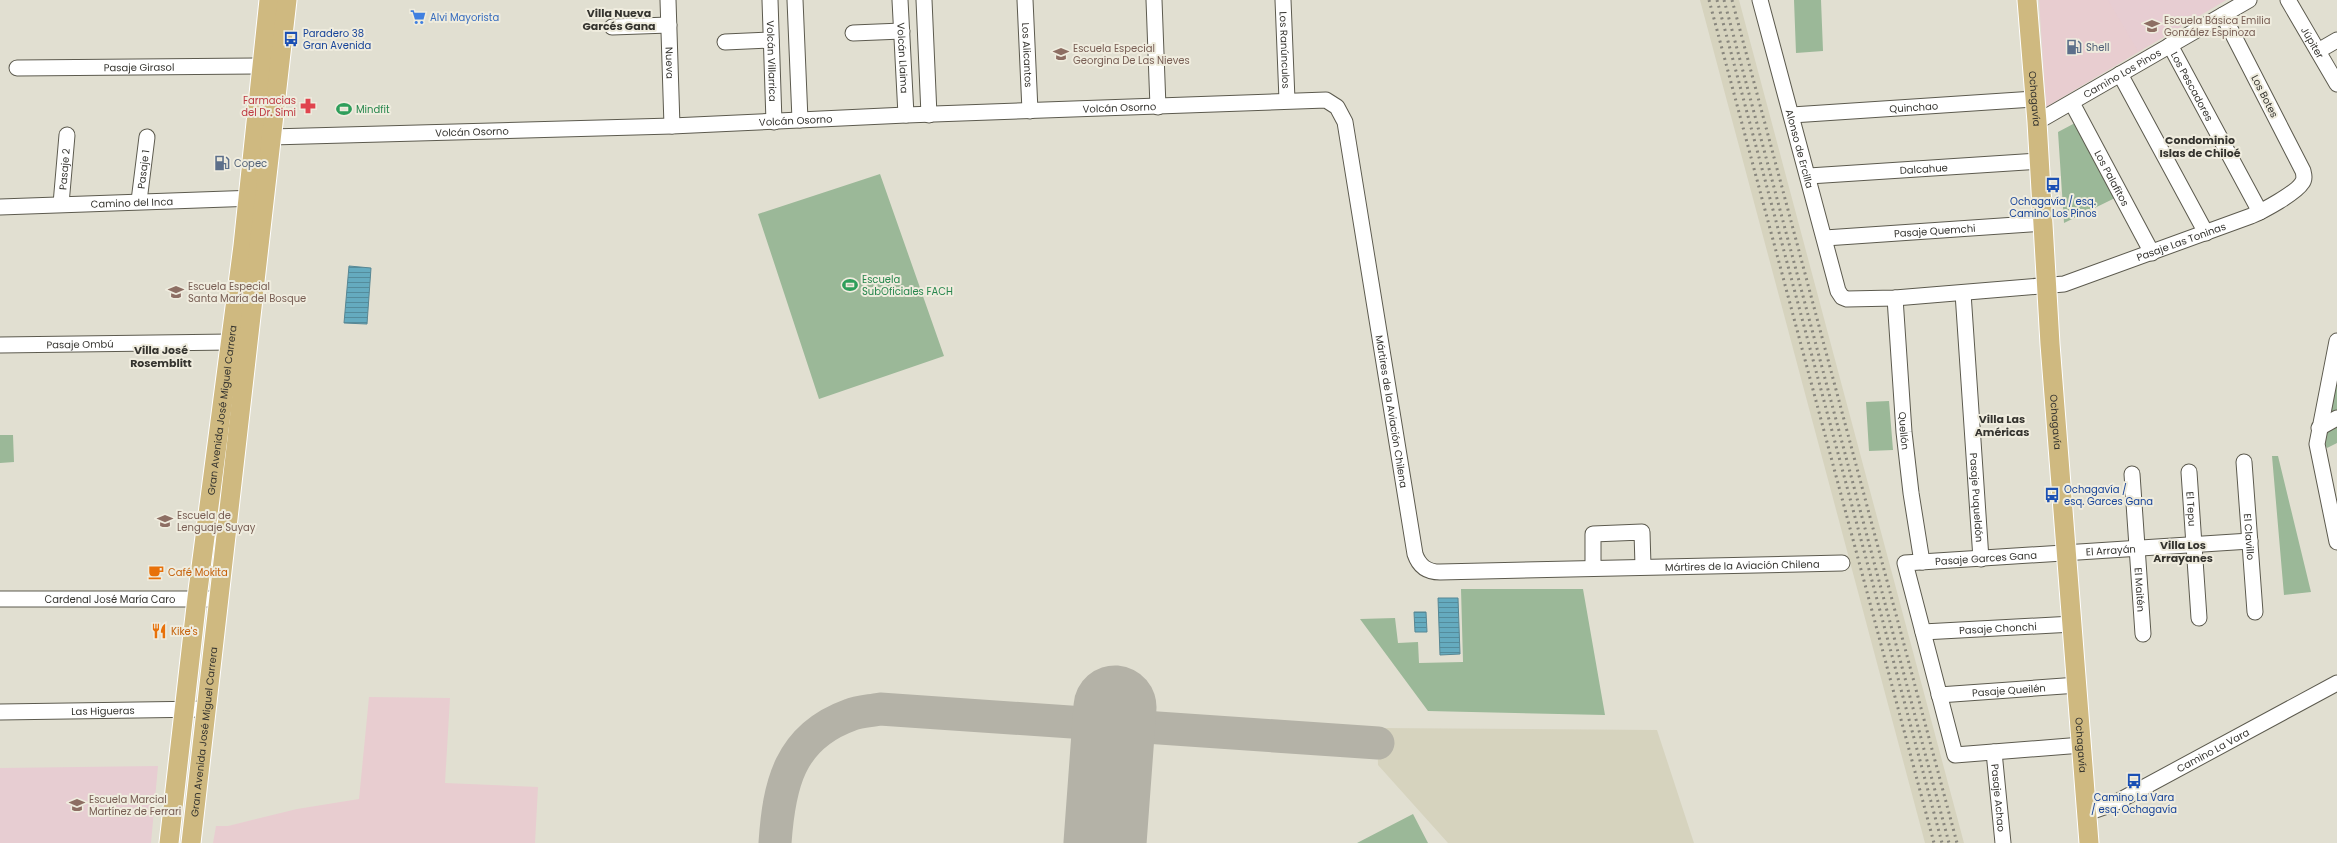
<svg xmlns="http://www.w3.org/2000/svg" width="2337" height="843" font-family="Poppins,sans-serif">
<defs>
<pattern id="water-rules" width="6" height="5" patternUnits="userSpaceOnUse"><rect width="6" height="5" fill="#65abbf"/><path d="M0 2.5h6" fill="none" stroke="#548c9c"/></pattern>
</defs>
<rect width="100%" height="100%" fill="#e1dfd1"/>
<path fill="#d6d3be" d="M 1700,0 L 1739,0 L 1964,843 L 1925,843 Z
M 1377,728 L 1657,730 L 1694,843 L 1448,843 L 1378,765 Z"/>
<path fill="#e8cdd0" d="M 2039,0 L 2226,0 L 2046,107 Z
M 369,697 L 450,698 L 445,783 L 538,787 L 535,843 L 213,843 L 216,826 L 228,826 L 297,809 L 359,799 Z"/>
<path fill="#e7cdd2" d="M 2108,0 L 2226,0 L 2138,51 Z
M 158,766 L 151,843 L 0,843 L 0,768 Z"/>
<path fill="#9bb898" d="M 1794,0 L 1821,0 L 1823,51 L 1796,53 Z
M 2075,123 L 2115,198 L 2064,223 L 2058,132 Z
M 880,174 L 944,356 L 819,399 L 758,214 Z
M 2337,363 L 2337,411 L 2327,417 Z
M 1889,401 L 1893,450 L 1869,451 L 1866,402 Z
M 2337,426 L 2337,443 L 2327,448 L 2320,434 Z
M 0,435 L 13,435 L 14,462 L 0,463 Z
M 2272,456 L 2278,456 L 2311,592 L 2284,595 Z
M 1461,589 L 1583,589 L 1605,715 L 1428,711 L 1360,619 L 1395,618 L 1398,643 L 1418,642 L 1419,663 L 1463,662 Z
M 1413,814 L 1428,843 L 1357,843 Z"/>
<path fill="url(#water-rules)" stroke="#578794" d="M 349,266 L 371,268 L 367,324 L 344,323 Z
M 1438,598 L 1458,598 L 1460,654 L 1440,655 Z
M 1414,612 L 1426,612 L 1427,632 L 1415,632 Z"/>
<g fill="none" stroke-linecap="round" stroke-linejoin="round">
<path stroke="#b4b2a7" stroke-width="33" d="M 775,843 C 779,785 789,737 850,715 C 859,711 871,711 880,709 L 1378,743"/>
<path stroke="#b4b2a7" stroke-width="83" d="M 1105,843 L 1115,707"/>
<defs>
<g id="minor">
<path id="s1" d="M 668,0 L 672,126"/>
<path id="s2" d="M 770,0 L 774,122"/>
<path d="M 795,0 L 800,120"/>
<path id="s3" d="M 900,0 L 906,115"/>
<path d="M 924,0 L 929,115"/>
<path id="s4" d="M 1025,0 L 1030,111"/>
<path d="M 1154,0 L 1158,107"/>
<path id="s5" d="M 1283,0 L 1287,100"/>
<path id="s6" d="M 1760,0 L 1838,291 L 1842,297 L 1847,299 L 1895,298 L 2064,284 L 2251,216 C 2263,211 2296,193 2302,183 C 2305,179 2304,175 2303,171 L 2223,15"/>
<path id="s7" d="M 2288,0 L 2337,84"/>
<path d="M 612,27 L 669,25"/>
<path d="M 853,33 L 902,31"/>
<path d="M 725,42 L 771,40"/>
<path id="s8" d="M 2170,45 L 2260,212"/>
<path d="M 2318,51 L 2337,40"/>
<path id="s9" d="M 17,68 L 261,66"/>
<path d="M 2120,74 L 2206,233"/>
<path id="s10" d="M 2072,103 L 2152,253"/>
<path id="s11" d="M 1792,115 L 2035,99"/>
<path id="s12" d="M 2037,122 L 2249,0"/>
<path id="s13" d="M 271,137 L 672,126 L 906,115 L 1326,100 L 1337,107 L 1345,122 L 1415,554 C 1419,566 1427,572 1440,572 L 1842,563"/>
<path id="s14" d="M 1809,176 L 2040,161"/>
<path id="s15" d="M 139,201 L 147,137"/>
<path id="s16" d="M 61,204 L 67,135"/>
<path id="s17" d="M 0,207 L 259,198"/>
<path id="s18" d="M 1825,238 L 2044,223"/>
<path id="s19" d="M 1963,293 L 1981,559"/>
<path id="s20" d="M 1895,298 L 1904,432 L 1911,493 L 1922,562"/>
<path d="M 2337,341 L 2317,444 L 2337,542"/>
<path id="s21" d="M 0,345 L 231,342"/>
<path d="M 2319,428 L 2337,418"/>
<path id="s22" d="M 2244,462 L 2255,612"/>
<path id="s23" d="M 2189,472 L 2199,618"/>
<path id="s24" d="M 2132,474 L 2143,634"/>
<path d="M 1593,567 L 1593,534 L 1642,532 L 1643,566"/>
<path id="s25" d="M 0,599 L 220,599"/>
<path id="s26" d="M 1923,632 L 2073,624"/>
<path id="s27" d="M 1939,695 L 2078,685"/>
<path id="s28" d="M 0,712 L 206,709"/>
<path id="s29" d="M 2082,745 L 1955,755 L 1905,563 L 2250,541"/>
<path id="s30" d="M 1994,752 L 2003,843"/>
<path id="s31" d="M 2087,813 L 2113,804 L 2337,683"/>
</g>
<g id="major">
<path id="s32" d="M 2027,0 L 2037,122 L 2050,344 L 2089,843"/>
<path id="s33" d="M 169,843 L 197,598 L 243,246 L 269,0"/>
<path id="s34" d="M 191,843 L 287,0"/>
</g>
</defs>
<use href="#minor" stroke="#5c5a4e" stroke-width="17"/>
<use href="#major" stroke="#fff" stroke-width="21"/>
<use href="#minor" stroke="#fff" stroke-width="15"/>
<use href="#major" stroke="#cfb980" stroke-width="19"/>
<path stroke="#88867d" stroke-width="3" stroke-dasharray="2 4" stroke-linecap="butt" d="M 1709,0 L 1934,843
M 1717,0 L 1942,843
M 1724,0 L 1949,843
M 1732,0 L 1957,843"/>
</g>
<defs>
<symbol id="supermarket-bare" viewBox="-9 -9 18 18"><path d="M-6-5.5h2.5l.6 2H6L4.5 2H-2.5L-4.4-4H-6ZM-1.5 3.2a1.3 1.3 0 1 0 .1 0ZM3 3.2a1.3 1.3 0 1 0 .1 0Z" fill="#3f7fe0" stroke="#efecde" stroke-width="2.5" paint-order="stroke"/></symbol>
<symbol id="school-bare" viewBox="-9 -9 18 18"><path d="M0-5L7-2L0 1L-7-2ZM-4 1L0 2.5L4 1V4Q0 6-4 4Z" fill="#8d6e63" stroke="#efecde" stroke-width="2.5" paint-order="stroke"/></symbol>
<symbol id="bus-bare" viewBox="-9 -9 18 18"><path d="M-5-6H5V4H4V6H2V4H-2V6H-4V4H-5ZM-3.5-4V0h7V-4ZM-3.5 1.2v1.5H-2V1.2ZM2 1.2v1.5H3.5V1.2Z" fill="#1a4fb4" stroke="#efecde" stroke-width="2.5" paint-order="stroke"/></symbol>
<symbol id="fuel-bare" viewBox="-9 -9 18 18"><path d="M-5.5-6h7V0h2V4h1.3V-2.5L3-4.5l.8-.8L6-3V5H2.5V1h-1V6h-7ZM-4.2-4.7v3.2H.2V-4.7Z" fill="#5c6f8a" stroke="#efecde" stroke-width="2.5" paint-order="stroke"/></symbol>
<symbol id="pharmacy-bare" viewBox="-9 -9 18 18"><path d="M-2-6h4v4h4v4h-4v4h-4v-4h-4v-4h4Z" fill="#e0444e" stroke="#efecde" stroke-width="2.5" paint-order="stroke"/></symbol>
<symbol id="stadium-bare" viewBox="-9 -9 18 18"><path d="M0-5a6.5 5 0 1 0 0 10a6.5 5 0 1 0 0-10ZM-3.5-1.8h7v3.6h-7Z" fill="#2e9e5b" stroke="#efecde" stroke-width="2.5" paint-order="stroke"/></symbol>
<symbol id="cafe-bare" viewBox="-9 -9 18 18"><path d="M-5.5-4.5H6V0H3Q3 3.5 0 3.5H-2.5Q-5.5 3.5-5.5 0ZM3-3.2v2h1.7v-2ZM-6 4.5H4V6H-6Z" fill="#e8710a" stroke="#efecde" stroke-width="2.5" paint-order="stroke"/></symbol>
<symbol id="restaurant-bare" viewBox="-9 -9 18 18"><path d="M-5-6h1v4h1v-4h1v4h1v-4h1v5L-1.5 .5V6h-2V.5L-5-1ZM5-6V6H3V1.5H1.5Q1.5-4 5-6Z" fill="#e8710a" stroke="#efecde" stroke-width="2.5" paint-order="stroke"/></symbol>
</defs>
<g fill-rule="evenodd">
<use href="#supermarket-bare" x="407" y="6" width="22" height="22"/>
<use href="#school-bare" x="2141" y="15" width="22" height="22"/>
<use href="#bus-bare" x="280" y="28" width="22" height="22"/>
<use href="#fuel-bare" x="2063" y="36" width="22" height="22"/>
<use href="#school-bare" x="1050" y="43" width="22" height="22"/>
<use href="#pharmacy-bare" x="297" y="95" width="22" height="22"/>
<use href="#stadium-bare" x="333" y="98" width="22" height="22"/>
<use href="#fuel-bare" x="211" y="152" width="22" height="22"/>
<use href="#bus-bare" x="2042" y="174" width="22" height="22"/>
<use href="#stadium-bare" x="839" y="274" width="22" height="22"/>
<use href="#school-bare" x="165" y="281" width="22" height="22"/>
<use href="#bus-bare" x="2041" y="484" width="22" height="22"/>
<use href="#school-bare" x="154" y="510" width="22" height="22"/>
<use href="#cafe-bare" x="145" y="561" width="22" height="22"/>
<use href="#restaurant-bare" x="148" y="620" width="22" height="22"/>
<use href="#bus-bare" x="2123" y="770" width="22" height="22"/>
<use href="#school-bare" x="66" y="794" width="22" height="22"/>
</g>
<g text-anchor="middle" stroke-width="4" stroke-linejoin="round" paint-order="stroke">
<g font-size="10" fill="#366cbe" stroke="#efecde" text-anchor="start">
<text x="430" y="21">Alvi Mayorista</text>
</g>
<g font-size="10" fill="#785e54" stroke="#efecde" text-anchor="start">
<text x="2164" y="24">Escuela Básica Emilia<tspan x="2164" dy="12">González Espinoza</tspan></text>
<text x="1073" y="52">Escuela Especial<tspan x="1073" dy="12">Georgina De Las Nieves</tspan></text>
<text x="188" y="290">Escuela Especial<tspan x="188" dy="12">Santa María del Bosque</tspan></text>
<text x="177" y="519">Escuela de<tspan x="177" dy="12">Lenguaje Suyay</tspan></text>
<text x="89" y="803">Escuela Marcial<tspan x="89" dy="12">Martínez de Ferrari</tspan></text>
</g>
<g font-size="10" fill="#164399" stroke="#efecde" text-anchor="start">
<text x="303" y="37">Paradero 38<tspan x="303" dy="12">Gran Avenida</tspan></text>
<text x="2053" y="205" text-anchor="middle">Ochagavía / esq.<tspan x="2053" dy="12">Camino Los Pinos</tspan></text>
<text x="2064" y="493">Ochagavía /<tspan x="2064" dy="12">esq. Garces Gana</tspan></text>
<text x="2134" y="801" text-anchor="middle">Camino La Vara<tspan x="2134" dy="12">/ esq. Ochagavía</tspan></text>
</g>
<g font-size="10" fill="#35342f" stroke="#efecde">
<text dy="4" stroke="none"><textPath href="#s7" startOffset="49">Júpiter</textPath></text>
<text dy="4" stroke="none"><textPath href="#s5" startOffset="50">Los Ranúnculos</textPath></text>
<text dy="4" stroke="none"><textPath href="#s4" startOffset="55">Los Alicantos</textPath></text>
<text dy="4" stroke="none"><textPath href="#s3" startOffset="58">Volcán Llaima</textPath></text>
<text dy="4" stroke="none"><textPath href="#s2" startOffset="61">Volcán Villarrica</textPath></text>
<text dy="4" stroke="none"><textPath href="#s1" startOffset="63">Nueva</textPath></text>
<text dy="4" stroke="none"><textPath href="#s9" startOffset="122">Pasaje Girasol</textPath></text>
<text dy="4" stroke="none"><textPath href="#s12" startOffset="98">Camino Los Pinos</textPath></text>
<text dy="4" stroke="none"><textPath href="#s8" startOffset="47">Los Pescadores</textPath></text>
<text transform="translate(2265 96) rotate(63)" y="4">Los Botes</text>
<text dy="4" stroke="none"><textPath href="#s32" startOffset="99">Ochagavía</textPath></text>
<text dy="4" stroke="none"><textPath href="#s11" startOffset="122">Quinchao</textPath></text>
<text dy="4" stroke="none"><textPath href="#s13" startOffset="849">Volcán Osorno</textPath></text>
<text dy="4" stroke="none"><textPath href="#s13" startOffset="525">Volcán Osorno</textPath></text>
<text dy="4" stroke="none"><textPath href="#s13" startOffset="201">Volcán Osorno</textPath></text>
<text dy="4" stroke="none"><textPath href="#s6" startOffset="154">Alonso de Ercilla</textPath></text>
<text dy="4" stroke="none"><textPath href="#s16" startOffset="35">Pasaje 2</textPath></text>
<text dy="4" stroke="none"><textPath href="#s15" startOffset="32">Pasaje 1</textPath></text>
<text dy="4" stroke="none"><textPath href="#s14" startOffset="115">Dalcahue</textPath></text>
<text dy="4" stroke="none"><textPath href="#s10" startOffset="85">Los Palafitos</textPath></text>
<text dy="4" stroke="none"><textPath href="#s17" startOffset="132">Camino del Inca</textPath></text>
<text dy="4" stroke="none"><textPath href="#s18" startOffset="110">Pasaje Quemchi</textPath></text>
<text dy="4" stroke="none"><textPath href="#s6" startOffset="656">Pasaje Las Toninas</textPath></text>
<text dy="4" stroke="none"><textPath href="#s21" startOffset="80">Pasaje Ombú</textPath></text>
<text dy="4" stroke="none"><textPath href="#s33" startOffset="436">Gran Avenida José Miguel Carrera</textPath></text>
<text dy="4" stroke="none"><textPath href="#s13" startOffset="1379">Mártires de la Aviación Chilena</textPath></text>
<text dy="4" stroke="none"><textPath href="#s32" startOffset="423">Ochagavía</textPath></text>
<text dy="4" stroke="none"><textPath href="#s20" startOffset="133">Quellón</textPath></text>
<text dy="4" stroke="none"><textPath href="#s19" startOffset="205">Pasaje Puqueldón</textPath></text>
<text dy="4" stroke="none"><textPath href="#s23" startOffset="37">El Tepu</textPath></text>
<text dy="4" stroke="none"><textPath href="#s22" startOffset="75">El Clavillo</textPath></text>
<text dy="4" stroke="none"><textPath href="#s29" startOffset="532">El Arrayán</textPath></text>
<text dy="4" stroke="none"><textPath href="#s29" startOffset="407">Pasaje Garces Gana</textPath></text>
<text dy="4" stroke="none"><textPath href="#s13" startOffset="1859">Mártires de la Aviación Chilena</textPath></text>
<text dy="4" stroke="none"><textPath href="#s24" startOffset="116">El Maitén</textPath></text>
<text dy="4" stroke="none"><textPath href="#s25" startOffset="110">Cardenal José María Caro</textPath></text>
<text dy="4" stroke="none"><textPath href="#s26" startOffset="75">Pasaje Chonchi</textPath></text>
<text dy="4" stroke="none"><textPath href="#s27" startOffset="70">Pasaje Queilén</textPath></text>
<text dy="4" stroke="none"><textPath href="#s28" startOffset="103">Las Higueras</textPath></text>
<text dy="4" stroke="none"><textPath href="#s34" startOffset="112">Gran Avenida José Miguel Carrera</textPath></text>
<text dy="4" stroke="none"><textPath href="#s32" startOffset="747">Ochagavía</textPath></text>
<text dy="4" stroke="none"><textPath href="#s31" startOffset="141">Camino La Vara</textPath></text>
<text dy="4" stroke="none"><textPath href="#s30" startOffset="46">Pasaje Achao</textPath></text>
</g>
<g font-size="10" fill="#4e5e75" stroke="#efecde" text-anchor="start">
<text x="2086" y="51">Shell</text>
<text x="234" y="167">Copec</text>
</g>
<g font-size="10" fill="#be3a42" stroke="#efecde" text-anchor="end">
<text x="296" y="104">Farmacias<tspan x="296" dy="12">del Dr. Simi</tspan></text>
</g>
<g font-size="10" fill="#27864d" stroke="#efecde" text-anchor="start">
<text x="356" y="113">Mindfit</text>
<text x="862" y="283">Escuela<tspan x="862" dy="12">SubOficiales FACH</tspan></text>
</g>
<g font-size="10" fill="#c56008" stroke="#efecde" text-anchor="start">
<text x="168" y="576">Café Mokita</text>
<text x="171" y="635">Kike's</text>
</g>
<g font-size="11" font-weight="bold" fill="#35342f" stroke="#efecde">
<text x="619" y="17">Villa Nueva<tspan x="619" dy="13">Garcés Gana</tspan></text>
<text x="2200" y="144">Condominio<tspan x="2200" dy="13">Islas de Chiloé</tspan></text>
<text x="161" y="354">Villa José<tspan x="161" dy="13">Rosemblitt</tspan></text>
<text x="2002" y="423">Villa Las<tspan x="2002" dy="13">Américas</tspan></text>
<text x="2183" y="549">Villa Los<tspan x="2183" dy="13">Arrayanes</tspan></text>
</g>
</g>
</svg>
